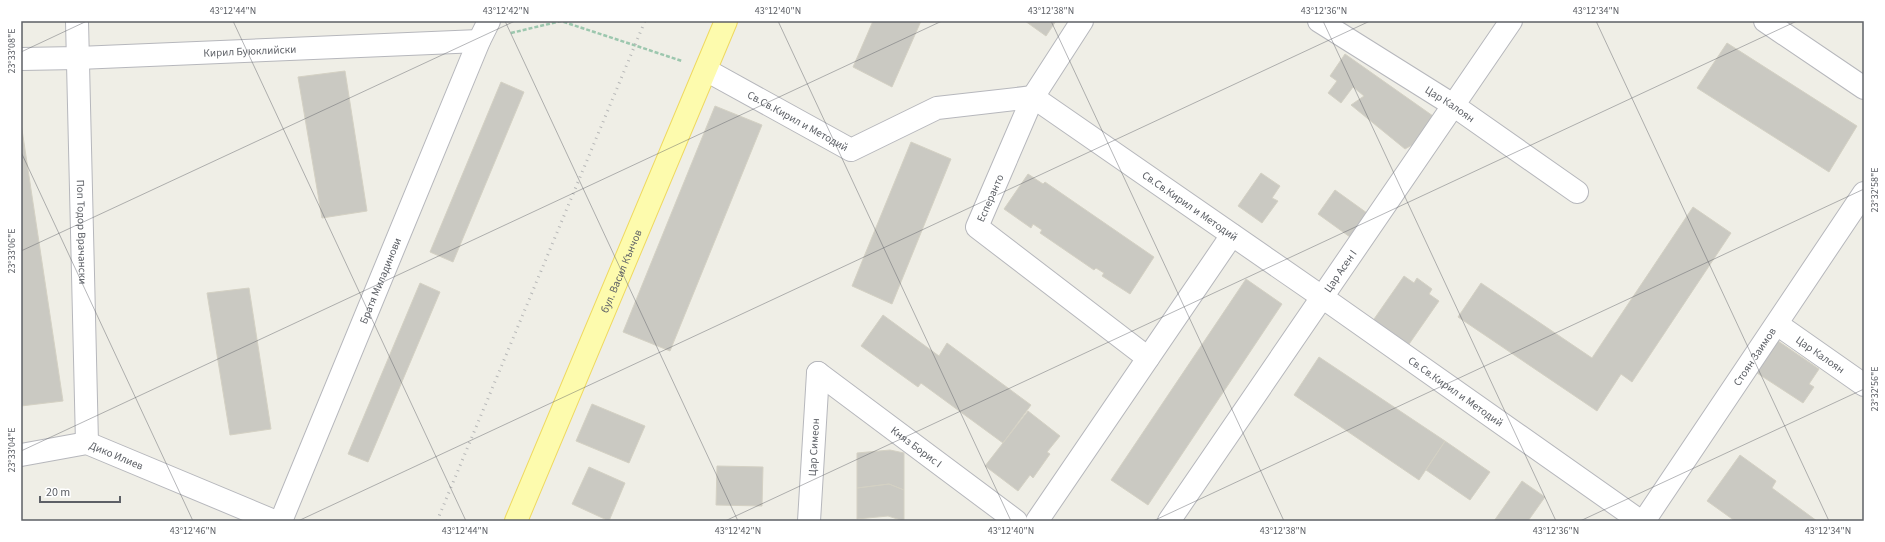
<svg xmlns="http://www.w3.org/2000/svg" width="1885" height="542" font-family="'Source Sans 3',sans-serif">
<rect width="100%" height="100%" fill="#efeee6"/>
<path fill="#cac9c2" stroke="#d4d1c4" d="M 873,21 L 921,21 L 892,87 L 853,67 Z
M 1025,21 L 1056,21 L 1046,36 Z
M 1727,43 L 1857,126 L 1829,172 L 1697,88 Z
M 1345,54 L 1433,116 L 1412,145 L 1405,149 L 1351,105 L 1364,96 L 1353,87 L 1341,103 L 1328,93 L 1337,81 L 1330,76 Z
M 345,71 L 367,211 L 322,218 L 298,77 Z
M 501,82 L 524,92 L 453,262 L 430,252 Z
M 715,106 L 762,125 L 670,351 L 623,332 Z
M 21,123 L 63,401 L 21,406 Z
M 911,142 L 951,159 L 892,304 L 852,286 Z
M 1261,173 L 1280,186 L 1272,198 L 1278,201 L 1262,223 L 1238,206 Z
M 1028,174 L 1043,184 L 1045,182 L 1154,257 L 1130,294 L 1102,276 L 1104,273 L 1096,268 L 1094,270 L 1040,233 L 1042,230 L 1033,224 L 1031,228 L 1004,209 Z
M 1335,190 L 1367,213 L 1350,237 L 1318,214 Z
M 1693,207 L 1731,233 L 1632,382 L 1621,374 L 1597,411 L 1458,317 L 1481,283 L 1592,358 Z
M 1404,276 L 1414,283 L 1417,278 L 1432,289 L 1429,294 L 1439,301 L 1407,347 L 1372,322 Z
M 1246,279 L 1282,304 L 1148,505 L 1111,480 Z
M 420,283 L 440,292 L 368,462 L 348,454 Z
M 249,288 L 271,429 L 230,435 L 207,293 Z
M 883,315 L 939,356 L 947,343 L 1031,405 L 1003,443 L 921,383 L 918,387 L 861,346 Z
M 1778,341 L 1819,369 L 1809,384 L 1814,387 L 1803,403 L 1757,373 Z
M 1319,357 L 1445,441 L 1419,480 L 1294,395 Z
M 592,404 L 645,426 L 629,463 L 576,441 Z
M 1028,411 L 1060,436 L 1047,452 L 1050,454 L 1033,478 L 1030,475 L 1018,491 L 985,466 Z
M 1445,441 L 1490,472 L 1470,500 L 1426,470 Z
M 890,450 L 904,453 L 904,490 L 889,484 L 857,488 L 857,453 Z
M 1740,455 L 1776,481 L 1772,488 L 1817,521 L 1735,521 L 1707,501 Z
M 717,466 L 763,467 L 762,506 L 716,505 Z
M 589,467 L 625,483 L 609,521 L 572,504 Z
M 1522,481 L 1545,497 L 1528,521 L 1494,521 Z
M 889,484 L 904,490 L 904,521 L 888,516 L 857,519 L 857,488 Z"/>
<g fill="none" stroke-linecap="round" stroke-linejoin="round">
<defs>
<g id="minor">
<path id="s1" d="M 77,21 L 87,443"/>
<path d="M 1082,21 L 1033,97 L 977,227 L 1148,358"/>
<path id="s2" d="M 1319,21 L 1453,105 L 1577,192"/>
<path d="M 1765,21 L 1864,88"/>
<path id="s3" d="M 21,59 L 78,58 L 479,41"/>
<path id="s4" d="M 706,70 L 851,150 L 937,108 L 1033,97 L 1322,297 L 1640,521"/>
<path id="s5" d="M 1777,324 L 1864,385"/>
<path id="s6" d="M 818,373 L 1016,521"/>
<path id="s7" d="M 21,455 L 87,443 L 274,521"/>
<path id="s8" d="M 281,521 L 479,41 L 489,21"/>
<path id="s9" d="M 809,521 L 818,373"/>
<path d="M 1037,521 L 1232,235"/>
<path id="s10" d="M 1169,521 L 1511,21"/>
<path id="s11" d="M 1644,521 L 1864,193"/>
</g>
<g id="major">
<path id="s12" d="M 516,521 L 726,21"/>
</g>
</defs>
<use href="#minor" stroke="#b6b7bc" stroke-width="24"/>
<use href="#major" stroke="#efd960" stroke-width="24"/>
<path stroke="#9cc7ae" stroke-width="2.5" stroke-dasharray="4 2" stroke-linecap="butt" d="M 511,33 L 561,21 L 682,61"/>
<use href="#minor" stroke="#fff" stroke-width="22"/>
<use href="#major" stroke="#fdfbad" stroke-width="22"/>
<path stroke="#b6b7b7" stroke-width="3" stroke-dasharray="1 5" stroke-linecap="butt" d="M 437,521 L 645,21"/>
</g>
<path fill="none" stroke="#5d6066" stroke-width="1" stroke-opacity="0.45" d="M 233,21 L 466,521M 505,21 L 738,521M 778,21 L 1011,521M 1051,21 L 1284,521M 1323,21 L 1556,521M 1596,21 L 1829,521M 21,52 L 87,21M 21,152 L 193,521M 21,251 L 515,21M 21,451 L 942,21M 298,521 L 1370,21M 725,521 L 1797,21M 1153,521 L 1864,189M 1580,521 L 1864,389"/>
<g text-anchor="middle" stroke-width="3" stroke-linejoin="round" paint-order="stroke">
<g font-size="11" fill="#5d6066" stroke="#fff">
<text dy="4" stroke="none"><textPath href="#s3" startOffset="229">Кирил Буюклийски</textPath></text>
<text dy="4" stroke="none"><textPath href="#s2" startOffset="155">Цар Калоян</textPath></text>
<text dy="4" stroke="none"><textPath href="#s4" startOffset="105">Св.Св.Кирил и Методий</textPath></text>
<text transform="translate(990 198) rotate(-66)" y="4">Есперанто</text>
<text dy="4" stroke="none"><textPath href="#s4" startOffset="549">Св.Св.Кирил и Методий</textPath></text>
<text dy="4" stroke="none"><textPath href="#s1" startOffset="211">Поп Тодор Врачански</textPath></text>
<text dy="4" stroke="none"><textPath href="#s12" startOffset="271">бул. Васил Кънчов</textPath></text>
<text dy="4" stroke="none"><textPath href="#s10" startOffset="303">Цар Асен I</textPath></text>
<text dy="4" stroke="none"><textPath href="#s8" startOffset="260">Братя Миладинови</textPath></text>
<text dy="4" stroke="none"><textPath href="#s5" startOffset="53">Цар Калоян</textPath></text>
<text dy="4" stroke="none"><textPath href="#s11" startOffset="198">Стоян Заимов</textPath></text>
<text dy="4" stroke="none"><textPath href="#s4" startOffset="873">Св.Св.Кирил и Методий</textPath></text>
<text dy="4" stroke="none"><textPath href="#s9" startOffset="74">Цар Симеон</textPath></text>
<text dy="4" stroke="none"><textPath href="#s6" startOffset="123">Княз Борис I</textPath></text>
<text dy="4" stroke="none"><textPath href="#s7" startOffset="99">Дико Илиев</textPath></text>
</g>
</g>
<rect width="1885" height="542" fill="none" stroke="#ffffff" stroke-width="44"/>
<path d="M40 496v6h80v-6" fill="none" stroke="#5d6066" stroke-width="2"/>
<text x="46" y="496" font-size="12" fill="#5d6066" stroke="#ffffff" stroke-width="3" paint-order="stroke">20 m</text>
<rect x="22" y="22" width="1841" height="498" fill="none" stroke="#5d6066" stroke-width="1.5"/>
<g font-size="10" text-anchor="middle" fill="#5d6066">
<text x="233" y="14">43°12'44"N</text>
<text x="506" y="14">43°12'42"N</text>
<text x="778" y="14">43°12'40"N</text>
<text x="1051" y="14">43°12'38"N</text>
<text x="1324" y="14">43°12'36"N</text>
<text x="1596" y="14">43°12'34"N</text>
<text transform="translate(11 51) rotate(-90)" y="4">23°33'08"E</text>
<text transform="translate(1874 190) rotate(-90)" y="4">23°32'58"E</text>
<text transform="translate(11 251) rotate(-90)" y="4">23°33'06"E</text>
<text transform="translate(1874 389) rotate(-90)" y="4">23°32'56"E</text>
<text transform="translate(11 450) rotate(-90)" y="4">23°33'04"E</text>
<text x="193" y="534">43°12'46"N</text>
<text x="465" y="534">43°12'44"N</text>
<text x="738" y="534">43°12'42"N</text>
<text x="1011" y="534">43°12'40"N</text>
<text x="1283" y="534">43°12'38"N</text>
<text x="1556" y="534">43°12'36"N</text>
<text x="1828" y="534">43°12'34"N</text>
</g>
</svg>
